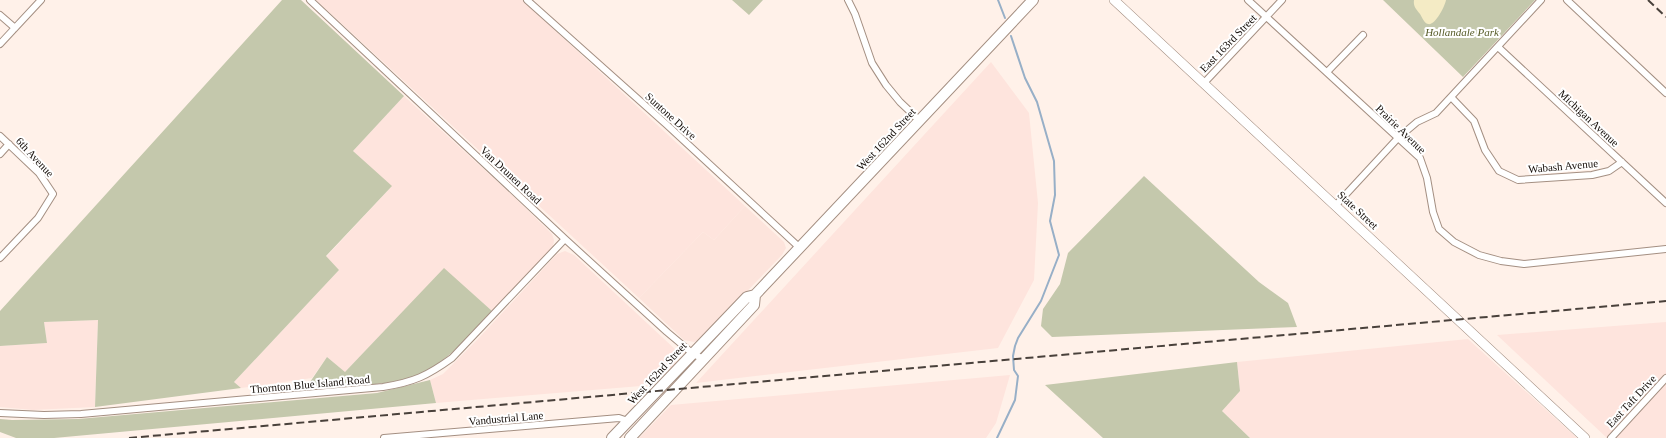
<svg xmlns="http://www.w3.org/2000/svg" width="1666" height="438" font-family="Georgia,serif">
<rect width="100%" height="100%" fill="#fff1e9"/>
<path fill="#fde4dc" d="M 745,206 L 784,242 L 786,248 L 782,255 L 701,339 L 694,342 L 684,340 L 639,298 L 703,232 L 714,240 Z"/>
<path fill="#fee4dd" d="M 316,0 L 522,0 L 745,206 L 714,240 L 703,232 L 639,298 Z
M 991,62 L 1029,113 L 1038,203 L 1034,280 L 998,348 L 696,383 Z
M 404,96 L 513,196 L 552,234 L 554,240 L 553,247 L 492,311 L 444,269 L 345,372 L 327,357 L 312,378 L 241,388 L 234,382 L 339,270 L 326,257 L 391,187 L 353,151 Z
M 565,251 L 574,255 L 677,351 L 675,364 L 653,385 L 436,403 L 430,380 L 443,374 L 477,340 L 557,254 Z
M 98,320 L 95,407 L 33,410 L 0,407 L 0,346 L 47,343 L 44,322 Z
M 1666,322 L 1666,438 L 1607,438 L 1497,335 Z
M 1468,339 L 1577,438 L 1250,438 L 1222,411 L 1240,391 L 1237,362 Z
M 1010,375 L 996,423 L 986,438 L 639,438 L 671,405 Z"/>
<path fill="#c4c8ac" d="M 282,0 L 301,0 L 404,96 L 353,151 L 392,186 L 326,256 L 339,270 L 234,382 L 241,388 L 95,407 L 98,320 L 44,322 L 47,343 L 0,346 L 0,311 Z
M 732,0 L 763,0 L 749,15 Z
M 1383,0 L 1535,0 L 1463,77 Z
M 1144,176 L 1259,282 L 1288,303 L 1297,327 L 1052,337 L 1041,326 L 1043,309 L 1060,284 L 1068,253 Z
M 444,268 L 492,311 C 470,335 445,366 412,377 C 380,387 340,386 306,388 L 327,357 L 345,372 Z
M 1237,362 L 1240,391 L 1222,411 L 1250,438 L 1103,438 L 1045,385 Z
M 430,380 L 436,403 L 54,438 L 16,438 L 0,432 L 0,419 L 12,420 L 78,419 L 377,393 Z"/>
<path fill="#f4ebc5" d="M 1414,0 L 1446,0 C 1445,6 1435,26 1428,24 C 1424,23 1422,17 1420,14 C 1416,9 1413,6 1414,0 Z"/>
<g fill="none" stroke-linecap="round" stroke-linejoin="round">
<path stroke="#97afc7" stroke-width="2" d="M 998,0 L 1005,18
M 997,438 L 1015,400 L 1018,376 L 1014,370 L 1013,356 L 1015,346 L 1018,338 L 1041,301 L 1059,255 L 1050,221 L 1055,195 L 1054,161 L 1037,102 L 1025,78 L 1011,36"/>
<defs>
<path id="street" d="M 310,0 L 565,239 L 667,332 L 692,353 L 703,359
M 527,0 L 667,125 L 800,248
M 848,0 L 855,14 L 872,63 L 886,85 L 900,102 L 920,121
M 1248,0 L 1420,158 L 1427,178 L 1433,212 L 1439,229 L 1454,242 L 1479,255 L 1501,261 L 1524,264 L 1666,249
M 1567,0 L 1666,93
M 0,15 L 15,28
M 0,44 L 41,0
M 1498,47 L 1666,203
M 1327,72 L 1363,35
M 1204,83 L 1282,0
M 1451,97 L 1474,121 L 1485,150 L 1499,171 L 1518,180 L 1592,175 L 1609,171 L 1622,162
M 0,136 L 39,173 L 53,194 L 38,218 L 0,258
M 0,154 L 9,144
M 1336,205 L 1398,138 L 1417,122 L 1436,113 L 1541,0
M 0,413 L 44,415 L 81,414 L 383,387 C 414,382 427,376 452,358 L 565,239
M 384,438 L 619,418 L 628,421
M 1611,438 L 1666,378"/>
<path id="secondary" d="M 1114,0 L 1585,438"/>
<path id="primary" d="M 612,438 L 747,297 L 755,295
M 630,438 L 754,305 L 755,295 L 1033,0"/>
</defs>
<use href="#street" stroke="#a48f82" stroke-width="8"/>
<use href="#secondary" stroke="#a48f82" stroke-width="10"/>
<use href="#primary" stroke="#a48f82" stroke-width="12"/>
<use href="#street" stroke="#fff" stroke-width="6"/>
<use href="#secondary" stroke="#fff" stroke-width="9"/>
<use href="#primary" stroke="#fff" stroke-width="10"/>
<path stroke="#49413b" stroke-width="2" stroke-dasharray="8 4" stroke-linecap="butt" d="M 1648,0 L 1666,17
M 129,438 L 1666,301"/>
</g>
<g text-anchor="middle" stroke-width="4" stroke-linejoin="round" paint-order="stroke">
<g font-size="11" font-style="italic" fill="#565b27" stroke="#fff">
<text x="1462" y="36">Hollandale Park</text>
</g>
<g font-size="11" fill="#130c07" stroke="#fff">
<text transform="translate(1228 43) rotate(-46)" y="4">East 163rd Street</text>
<text transform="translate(671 116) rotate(42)" y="4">Suntone Drive</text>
<text transform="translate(1589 118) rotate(43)" y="4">Michigan Avenue</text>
<text transform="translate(1401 129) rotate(44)" y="4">Prairie Avenue</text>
<text transform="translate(886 139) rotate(-47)" y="4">West 162nd Street</text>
<text transform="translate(35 157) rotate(47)" y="4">6th Avenue</text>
<text transform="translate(1563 166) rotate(-5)" y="4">Wabash Avenue</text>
<text transform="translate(511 175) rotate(43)" y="4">Van Drunen Road</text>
<text transform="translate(1358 210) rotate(43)" y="4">State Street</text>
<text transform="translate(657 373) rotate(-47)" y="4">West 162nd Street</text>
<text transform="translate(310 384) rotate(-5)" y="4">Thornton Blue Island Road</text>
<text transform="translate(1631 401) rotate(-47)" y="4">East Taft Drive</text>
<text transform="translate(506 418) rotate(-5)" y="4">Vandustrial Lane</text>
</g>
</g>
</svg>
